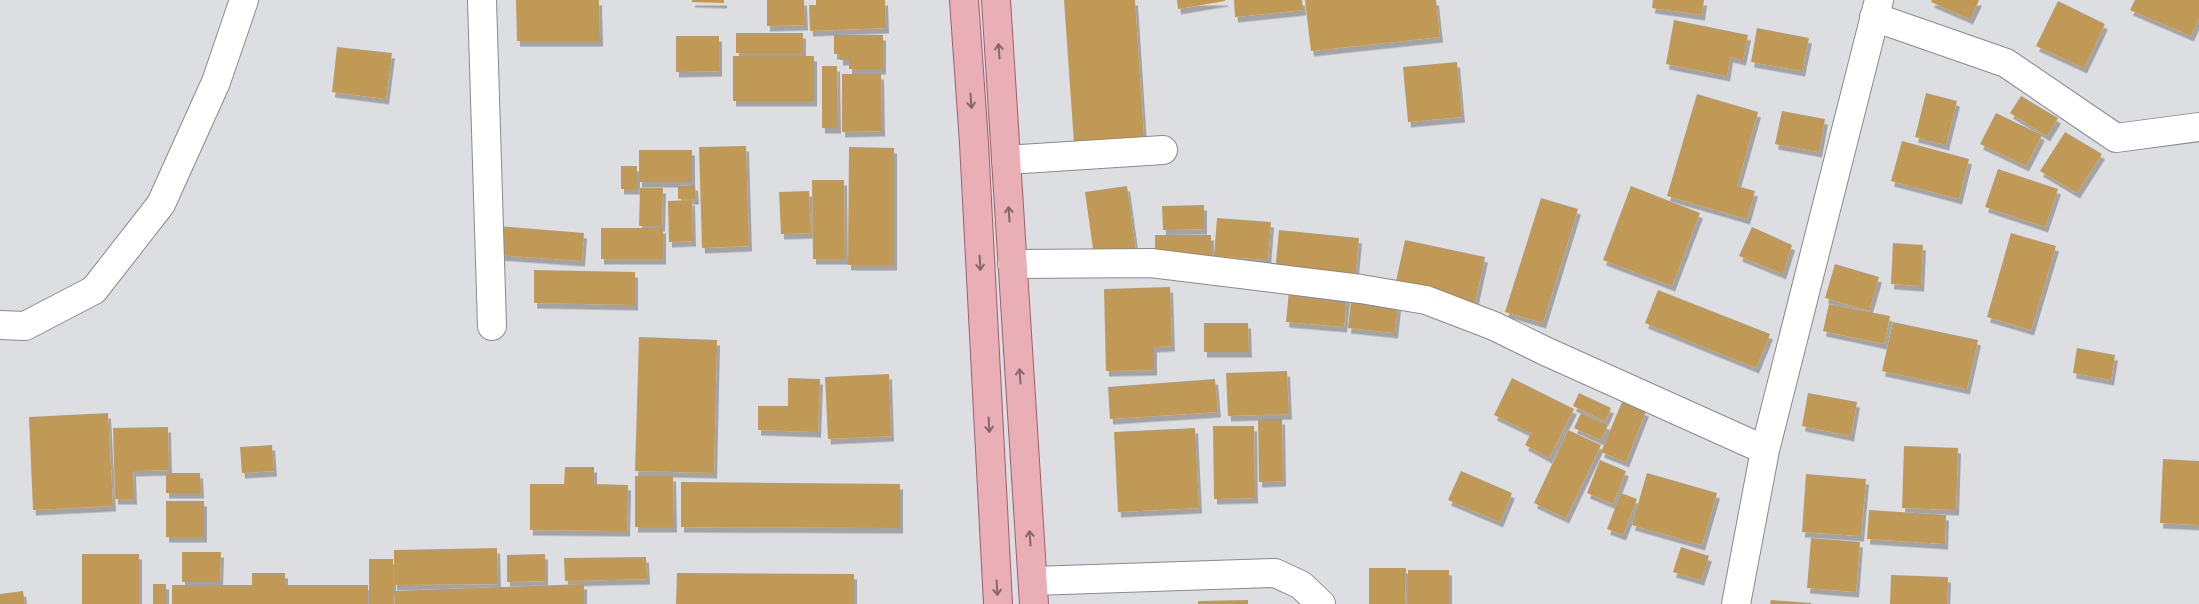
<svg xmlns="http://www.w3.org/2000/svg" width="2199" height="604" font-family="Commissioner,sans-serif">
<defs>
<filter id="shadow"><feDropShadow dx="3" dy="5.5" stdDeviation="0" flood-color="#0004"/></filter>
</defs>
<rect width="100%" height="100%" fill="#dcdee2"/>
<path fill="#c19957" filter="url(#shadow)" d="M 516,0 L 599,0 L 600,41 L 517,41 Z
M 692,0 L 724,0 L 724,3 L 692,2 Z
M 767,0 L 804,0 L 805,25 L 767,26 Z
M 816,0 L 885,0 L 886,28 L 810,31 L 809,5 L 816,5 Z
M 1064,0 L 1135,0 L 1144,138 L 1074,143 Z
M 1177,0 L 1225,0 L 1225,1 L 1178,9 Z
M 1234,0 L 1302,0 L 1303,10 L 1235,17 Z
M 1305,0 L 1436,0 L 1440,37 L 1311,51 Z
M 1653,0 L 1704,0 L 1702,15 L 1652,8 Z
M 1932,0 L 1979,0 L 1970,19 L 1931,2 Z
M 2135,0 L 2199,0 L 2199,18 L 2191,36 L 2130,10 Z
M 2058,1 L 2105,24 L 2084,68 L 2036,46 Z
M 1674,20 L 1748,35 L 1743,60 L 1730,57 L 1727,76 L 1666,64 Z
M 1757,28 L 1809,38 L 1802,71 L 1751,62 Z
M 736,33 L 803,33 L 803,53 L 736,53 Z
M 834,35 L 883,35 L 883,69 L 849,69 L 849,60 L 840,60 L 840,54 L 834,54 Z
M 676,36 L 719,36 L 719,71 L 676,72 Z
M 337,47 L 392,53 L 386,99 L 332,92 Z
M 733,56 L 814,56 L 814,101 L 733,101 Z
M 1457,62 L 1462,117 L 1408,122 L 1403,67 Z
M 822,66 L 837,66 L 838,128 L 822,128 Z
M 842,74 L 881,74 L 882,131 L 842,132 Z
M 1926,93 L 1957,101 L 1946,145 L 1915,137 Z
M 1697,94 L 1758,112 L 1737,186 L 1755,191 L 1747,219 L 1667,196 Z
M 2021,96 L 2058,118 L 2047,136 L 2010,113 Z
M 1782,111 L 1825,119 L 1819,152 L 1775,144 Z
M 1996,113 L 2042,135 L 2026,166 L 1980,144 Z
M 2065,132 L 2102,154 L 2077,193 L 2040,171 Z
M 1902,141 L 1969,159 L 1959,199 L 1891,181 Z
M 746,146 L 749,246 L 702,248 L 699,147 Z
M 849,147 L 894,148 L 894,265 L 848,265 Z
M 639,150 L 692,150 L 692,182 L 639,182 Z
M 621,166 L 637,166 L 637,189 L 621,189 Z
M 1998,169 L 2058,189 L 2045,227 L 1985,207 Z
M 812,180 L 844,180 L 845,259 L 813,259 Z
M 695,185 L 696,199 L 678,199 L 678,186 Z
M 1127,186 L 1137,258 L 1095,263 L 1085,192 Z
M 1631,186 L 1700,213 L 1672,286 L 1603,260 Z
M 640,188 L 663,188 L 662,226 L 639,226 Z
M 809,191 L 811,233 L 781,234 L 779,192 Z
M 1541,198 L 1578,209 L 1543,323 L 1505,312 Z
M 692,200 L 693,241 L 669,242 L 668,201 Z
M 1204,205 L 1204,229 L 1163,230 L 1162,206 Z
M 1217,218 L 1271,222 L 1268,260 L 1214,256 Z
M 499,226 L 584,233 L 582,261 L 496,255 Z
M 1752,227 L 1792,245 L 1783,274 L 1739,256 Z
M 601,228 L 663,228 L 663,259 L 601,259 Z
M 1279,230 L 1359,238 L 1355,280 L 1275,273 Z
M 2011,233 L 2056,246 L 2031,330 L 1987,317 Z
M 1155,235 L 1211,235 L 1211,261 L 1155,261 Z
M 1405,240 L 1485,257 L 1475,303 L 1395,286 Z
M 1893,243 L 1923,245 L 1921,286 L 1891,284 Z
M 1835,264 L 1879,277 L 1869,311 L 1825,298 Z
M 534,270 L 635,272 L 635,305 L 534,303 Z
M 1170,287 L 1172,346 L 1154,347 L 1154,370 L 1106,371 L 1104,289 Z
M 1658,290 L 1770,334 L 1756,368 L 1645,323 Z
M 1289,291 L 1347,296 L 1344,327 L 1286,322 Z
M 1351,300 L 1398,305 L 1395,333 L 1348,328 Z
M 1829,304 L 1890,316 L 1884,344 L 1823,331 Z
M 1893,322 L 1978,340 L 1967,389 L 1882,371 Z
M 1204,323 L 1248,323 L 1249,352 L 1204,352 Z
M 639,337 L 717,340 L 714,473 L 635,471 Z
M 2077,348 L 2115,355 L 2111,380 L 2073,373 Z
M 1287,371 L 1289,414 L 1228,416 L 1226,373 Z
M 889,374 L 891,436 L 828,439 L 825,377 Z
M 788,378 L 820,379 L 818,432 L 758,430 L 758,406 L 788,406 Z
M 1512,378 L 1574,409 L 1549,458 L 1525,445 L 1531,433 L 1494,415 Z
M 1215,379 L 1218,412 L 1110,419 L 1108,387 Z
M 1579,393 L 1611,408 L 1605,421 L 1573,406 Z
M 1808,393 L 1857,402 L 1851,436 L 1802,426 Z
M 1622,402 L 1646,411 L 1626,462 L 1601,452 Z
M 108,413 L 113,506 L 33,510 L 29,417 Z
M 1581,413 L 1608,425 L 1601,440 L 1574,428 Z
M 1258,419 L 1282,419 L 1283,481 L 1259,482 Z
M 1213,426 L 1254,426 L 1255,498 L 1214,499 Z
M 168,427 L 169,470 L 133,471 L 134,499 L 115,499 L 113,428 Z
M 1195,428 L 1199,508 L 1118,512 L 1114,432 Z
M 1568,430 L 1601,445 L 1566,518 L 1534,503 Z
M 272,445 L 274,471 L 242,473 L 240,447 Z
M 1904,446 L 1958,448 L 1956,510 L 1902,508 Z
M 2163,459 L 2199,461 L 2199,525 L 2160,523 Z
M 1600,460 L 1626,471 L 1613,504 L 1587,493 Z
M 565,467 L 594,467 L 594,484 L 628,485 L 627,531 L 530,530 L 530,484 L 564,484 Z
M 1461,471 L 1512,493 L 1500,522 L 1448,500 Z
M 166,473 L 200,473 L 201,493 L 166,493 Z
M 1647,473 L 1717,493 L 1702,545 L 1632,525 Z
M 1806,474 L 1866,479 L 1861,536 L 1802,532 Z
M 635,476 L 673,476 L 674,527 L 635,527 Z
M 681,482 L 900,484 L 900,528 L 681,527 Z
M 1621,493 L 1637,499 L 1623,535 L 1607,529 Z
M 166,501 L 204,501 L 204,537 L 166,537 Z
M 1869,510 L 1946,515 L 1945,544 L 1867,539 Z
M 1811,538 L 1860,542 L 1856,592 L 1807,588 Z
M 1681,547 L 1709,556 L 1701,580 L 1673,572 Z
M 497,548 L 498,584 L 394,585 L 394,550 Z
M 182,552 L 221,552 L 220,582 L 182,582 Z
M 82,554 L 139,554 L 139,604 L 82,604 Z
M 545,554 L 545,581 L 507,582 L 507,555 Z
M 646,557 L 647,579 L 565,581 L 564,558 Z
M 369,559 L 393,559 L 393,604 L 369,604 Z
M 1369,568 L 1406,568 L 1405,604 L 1369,604 Z
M 1408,570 L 1449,570 L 1449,604 L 1408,604 Z
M 252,573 L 285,573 L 285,585 L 368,585 L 368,604 L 172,604 L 172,585 L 252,585 Z
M 677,573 L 854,574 L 854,604 L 676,604 Z
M 1891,575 L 1948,577 L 1947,604 L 1890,604 Z
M 153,584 L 166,584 L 166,604 L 153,604 Z
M 584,584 L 584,604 L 395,604 L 394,591 Z
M 23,591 L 25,604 L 0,604 L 0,594 Z
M 1248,600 L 1248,604 L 1198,604 L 1198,601 Z
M 1771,600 L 1811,603 L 1811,604 L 1770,604 Z"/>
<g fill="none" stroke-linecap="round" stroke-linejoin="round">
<defs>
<path id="minor" d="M 482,0 L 492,326
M 1874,17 L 2006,63 L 2116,138 L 2199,127
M 1006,160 L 1163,150
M 1012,264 L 1151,263 L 1361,289 L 1426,300 L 1494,326 L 1545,351 L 1765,450
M 0,325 L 25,326 L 94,290 L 161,204 L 216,82 L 244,0
M 1033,581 L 1275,573 L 1301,585 L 1321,604
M 1736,604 L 1765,450 L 1879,0"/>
<path id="major" d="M 964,0 L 974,143 L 998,604
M 996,0 L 1034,604"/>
</defs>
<use href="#minor" stroke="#898a8f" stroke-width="30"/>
<use href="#major" stroke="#9f5f69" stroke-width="30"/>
<use href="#minor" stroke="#fff" stroke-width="28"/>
<use href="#major" stroke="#e9aeb6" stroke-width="28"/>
</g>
<defs><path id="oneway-shaft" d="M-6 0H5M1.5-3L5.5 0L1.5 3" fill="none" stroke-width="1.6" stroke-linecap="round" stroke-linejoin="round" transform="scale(1.25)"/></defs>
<g stroke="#83696d">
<use href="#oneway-shaft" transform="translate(999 51) rotate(-94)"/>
<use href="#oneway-shaft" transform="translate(971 101) rotate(86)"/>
<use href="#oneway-shaft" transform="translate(1009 214) rotate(-94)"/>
<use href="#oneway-shaft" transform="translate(980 263) rotate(87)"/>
<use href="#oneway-shaft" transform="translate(1020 376) rotate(-94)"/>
<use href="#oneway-shaft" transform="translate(989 425) rotate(87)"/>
<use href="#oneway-shaft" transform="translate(1030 538) rotate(-94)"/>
<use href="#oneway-shaft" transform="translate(997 588) rotate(87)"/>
</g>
</svg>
